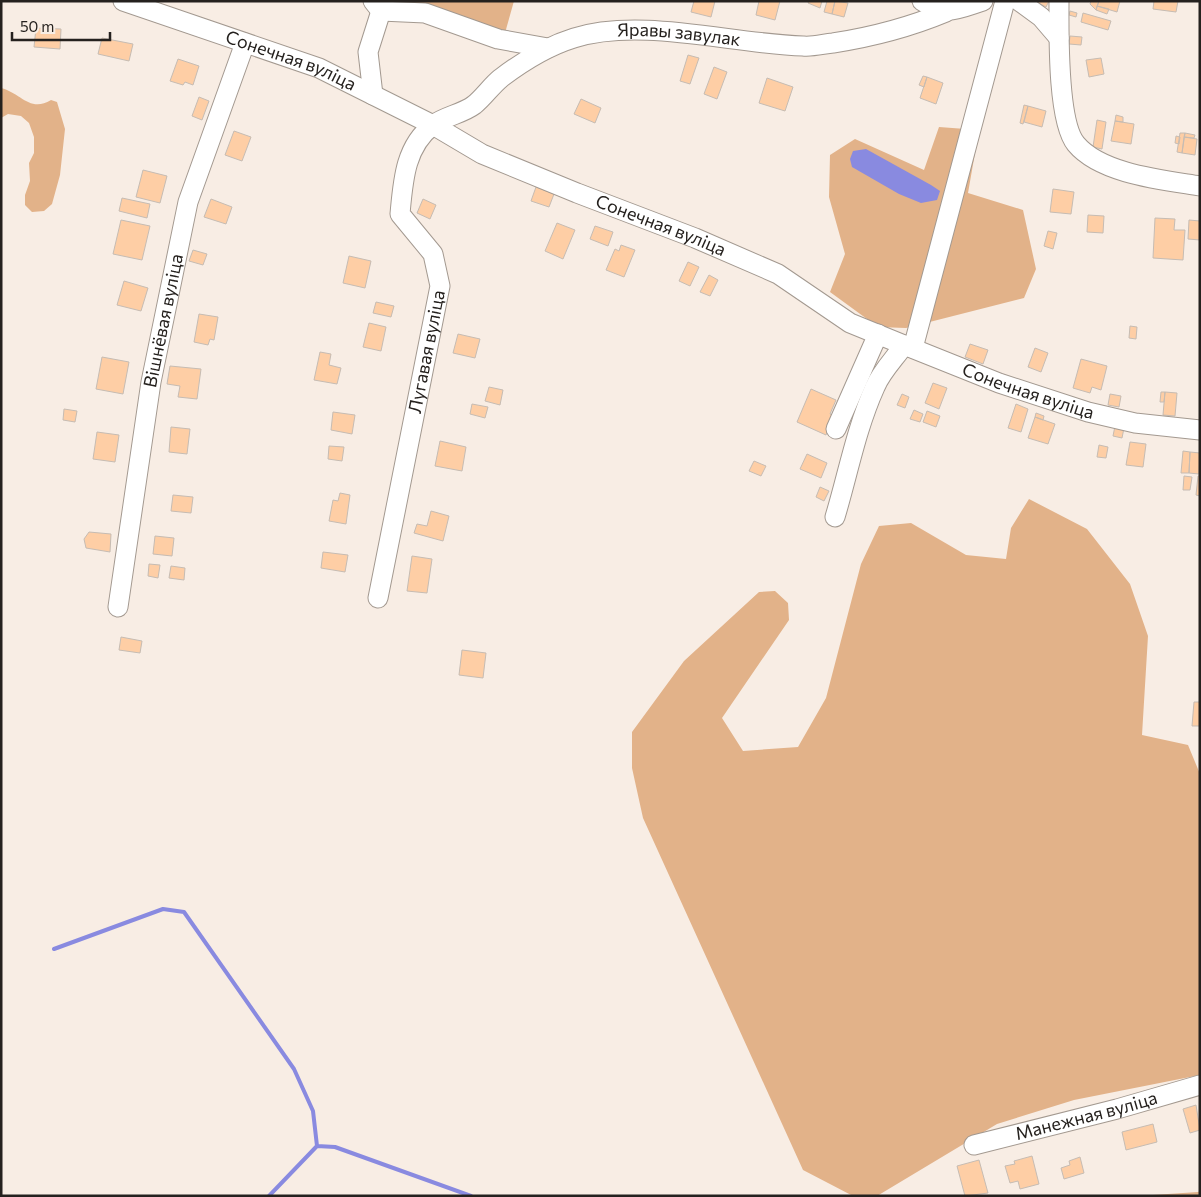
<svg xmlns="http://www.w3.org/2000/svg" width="1201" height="1197" font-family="Commissioner,sans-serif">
<rect width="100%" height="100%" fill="#f8ede4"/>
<path fill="#e2b289" d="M 402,1 L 514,1 L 505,33 Z
M 1,88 C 21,93 30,113 51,100 L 57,102 L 65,129 L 60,175 L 52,204 L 44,211 L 32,212 L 25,205 L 25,195 L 30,181 L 29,163 L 34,153 L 34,137 L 29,123 L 21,116 L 8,114 L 1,118 Z
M 939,127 L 979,130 L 968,193 L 1023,210 L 1036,269 L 1024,298 L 906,328 L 878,327 L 830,292 L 845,254 L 829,197 L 830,155 L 855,139 L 924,170 Z
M 1029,499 L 1087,529 L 1130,584 L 1148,636 L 1142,735 L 1188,745 L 1200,774 L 1200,1075 L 1074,1100 L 997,1124 L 877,1196 L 853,1196 L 803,1170 L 643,818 L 632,768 L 632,732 L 684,661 L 759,592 L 775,591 L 788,603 L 789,620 L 722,718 L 743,751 L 798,747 L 826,698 L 861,564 L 879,526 L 911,523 L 966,555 L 1006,559 L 1011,528 Z
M 1200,1191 L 1200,1196 L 1138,1196 L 1198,1192 Z"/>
<path fill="#898ae0" d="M 866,149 L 931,185 L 940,191 L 937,200 L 921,203 L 899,194 L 852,167 L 850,159 L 853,151 Z"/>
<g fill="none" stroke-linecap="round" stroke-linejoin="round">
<path stroke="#898ae0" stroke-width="4" d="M 54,949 L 163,909 L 184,912 L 294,1069 L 313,1111 L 317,1146 L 269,1196
M 317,1146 L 335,1147 L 471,1196"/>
</g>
<path fill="#fecea5" stroke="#c6bcb3" d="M 694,1 L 715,1 L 711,17 L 691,12 Z
M 759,1 L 780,1 L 775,20 L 756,15 Z
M 809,1 L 822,1 L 820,8 L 808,3 Z
M 827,1 L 835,1 L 832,14 L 824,12 Z
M 835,1 L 848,3 L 844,17 L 832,14 Z
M 1035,1 L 1049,1 L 1046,7 Z
M 1091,1 L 1099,1 L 1096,10 L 1090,4 Z
M 1099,1 L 1120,1 L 1117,12 L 1097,6 Z
M 1154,1 L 1178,1 L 1176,12 L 1153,9 Z
M 1097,6 L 1109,9 L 1107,14 L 1096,10 Z
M 1070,11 L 1077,13 L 1076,17 L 1069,15 Z
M 1083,13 L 1111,21 L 1108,30 L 1081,22 Z
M 36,28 L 61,29 L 60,49 L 34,47 Z
M 1070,36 L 1082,37 L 1081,45 L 1069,44 Z
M 102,38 L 133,44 L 129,61 L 98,54 Z
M 688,55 L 699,58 L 690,84 L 680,81 Z
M 1101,58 L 1104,74 L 1089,77 L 1086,60 Z
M 178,59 L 199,66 L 193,85 L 185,82 L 183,85 L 170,81 Z
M 714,67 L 727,72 L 717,99 L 704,94 Z
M 923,76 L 927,77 L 924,87 L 919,85 Z
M 927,77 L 943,83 L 936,104 L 920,98 Z
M 767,78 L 793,87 L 785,111 L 759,103 Z
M 199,97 L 209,101 L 202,120 L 192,116 Z
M 581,99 L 601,108 L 595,123 L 574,114 Z
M 1024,105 L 1028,106 L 1023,124 L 1020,123 Z
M 1028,106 L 1046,111 L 1042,127 L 1024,122 Z
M 1116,115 L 1123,117 L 1123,122 L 1115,121 Z
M 1097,120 L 1106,122 L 1102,149 L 1093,147 Z
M 1115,121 L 1134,124 L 1131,144 L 1111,141 Z
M 234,131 L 251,137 L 242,161 L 225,155 Z
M 1180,133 L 1185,133 L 1182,153 L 1177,152 Z
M 1185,133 L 1195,135 L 1194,138 L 1184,137 Z
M 1176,136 L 1180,137 L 1179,144 L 1175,143 Z
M 1184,137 L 1197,139 L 1195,155 L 1182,153 Z
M 143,170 L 167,176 L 160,203 L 136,197 Z
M 536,187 L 554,194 L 549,207 L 531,201 Z
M 1053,189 L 1074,192 L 1071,214 L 1050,212 Z
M 122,198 L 150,204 L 147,218 L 119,211 Z
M 211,199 L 232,207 L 226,224 L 204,217 Z
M 423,199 L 436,205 L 430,219 L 417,213 Z
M 1088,215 L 1104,216 L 1103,233 L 1087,232 Z
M 1155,218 L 1175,219 L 1174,230 L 1185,230 L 1183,260 L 1153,258 Z
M 121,220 L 150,226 L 142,260 L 113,254 Z
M 1189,220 L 1200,221 L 1200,240 L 1188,239 Z
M 557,223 L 575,230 L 563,259 L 545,251 Z
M 595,226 L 613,232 L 608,246 L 590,239 Z
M 1048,231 L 1057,233 L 1053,249 L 1044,246 Z
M 621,245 L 635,250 L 624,277 L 606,270 L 615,249 L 619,251 Z
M 193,250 L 207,254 L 203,265 L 189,261 Z
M 349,256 L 371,261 L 365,288 L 343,283 Z
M 688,262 L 699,267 L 690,286 L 679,281 Z
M 709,275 L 718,280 L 710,296 L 700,292 Z
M 124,281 L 148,288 L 141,311 L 117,305 Z
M 376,302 L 394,306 L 391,317 L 373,313 Z
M 199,314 L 218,317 L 214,340 L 210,339 L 208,345 L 194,342 Z
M 369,323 L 386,327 L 381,351 L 363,347 Z
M 1130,326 L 1137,327 L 1136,339 L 1129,338 Z
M 458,334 L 480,339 L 475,358 L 453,353 Z
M 970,344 L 988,350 L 983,364 L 965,357 Z
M 1035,348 L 1048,353 L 1041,372 L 1028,367 Z
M 320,352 L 331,354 L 329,365 L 341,368 L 337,384 L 314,380 Z
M 102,357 L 129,362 L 123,394 L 96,389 Z
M 1081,359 L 1107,366 L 1101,390 L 1092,387 L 1090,393 L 1073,388 Z
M 170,366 L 201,369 L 197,399 L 178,397 L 180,386 L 167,384 Z
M 933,383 L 947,388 L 939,409 L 925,403 Z
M 489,387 L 503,390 L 500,405 L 485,401 Z
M 811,389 L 836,400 L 830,414 L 834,416 L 826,435 L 797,422 Z
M 1161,392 L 1165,392 L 1164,402 L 1160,402 Z
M 1165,392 L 1177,393 L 1175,416 L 1163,415 Z
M 902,394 L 909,397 L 905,408 L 897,405 Z
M 1110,394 L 1121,396 L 1119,407 L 1108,405 Z
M 472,404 L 488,407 L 485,418 L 470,414 Z
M 1016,404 L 1028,409 L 1021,432 L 1008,428 Z
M 64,409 L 77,411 L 75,422 L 63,420 Z
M 914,410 L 923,414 L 920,422 L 910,419 Z
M 927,411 L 940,416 L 936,427 L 923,422 Z
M 333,412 L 355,415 L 352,434 L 331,430 Z
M 1036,413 L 1044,416 L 1043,420 L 1035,417 Z
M 1035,417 L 1055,424 L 1048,444 L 1028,438 Z
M 1115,426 L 1124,428 L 1122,438 L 1113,436 Z
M 171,427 L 190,429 L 187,454 L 169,452 Z
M 97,432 L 119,435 L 115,462 L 93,459 Z
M 440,441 L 466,447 L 462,471 L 435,466 Z
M 1130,442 L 1146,444 L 1143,467 L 1126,465 Z
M 1099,445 L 1108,447 L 1106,458 L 1097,457 Z
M 329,446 L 344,447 L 342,461 L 328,459 Z
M 1183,451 L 1190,452 L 1189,473 L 1181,473 Z
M 1190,452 L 1200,453 L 1199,474 L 1189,473 Z
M 807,454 L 827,463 L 821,478 L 800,469 Z
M 754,461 L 766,466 L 761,476 L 749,471 Z
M 1184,476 L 1192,477 L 1190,490 L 1183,490 Z
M 1198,476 L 1200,476 L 1200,496 L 1196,495 Z
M 820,487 L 829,491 L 824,501 L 816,497 Z
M 340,493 L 350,495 L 346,524 L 329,521 L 333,500 L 338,501 Z
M 173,495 L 193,497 L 191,513 L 171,511 Z
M 431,511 L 449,516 L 443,541 L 414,533 L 417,524 L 427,526 Z
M 89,532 L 111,534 L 110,552 L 86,548 L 84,539 Z
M 155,536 L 174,538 L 172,556 L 153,554 Z
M 323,552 L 348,555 L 345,572 L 321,568 Z
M 412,556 L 432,559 L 427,593 L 407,591 Z
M 149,564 L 160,565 L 158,578 L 148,576 Z
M 171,566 L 185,568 L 184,580 L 169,578 Z
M 121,637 L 142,641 L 140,653 L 119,650 Z
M 462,650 L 486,653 L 483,678 L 459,675 Z
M 1194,702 L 1200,702 L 1200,726 L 1192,726 Z
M 1196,1105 L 1200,1130 L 1190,1133 L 1183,1109 Z
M 1153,1124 L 1157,1142 L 1126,1150 L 1122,1132 Z
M 1032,1156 L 1039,1184 L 1020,1189 L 1018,1181 L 1010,1183 L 1005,1166 L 1015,1164 L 1014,1161 Z
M 1080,1157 L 1084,1173 L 1064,1179 L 1061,1168 L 1070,1165 L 1069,1161 Z
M 979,1160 L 988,1193 L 965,1196 L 957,1166 Z"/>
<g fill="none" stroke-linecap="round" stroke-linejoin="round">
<defs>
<g id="minor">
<path id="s1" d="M 123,1 L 319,68 L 433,125 L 482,154 L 577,193 L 695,238 L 778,274 L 850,323 L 904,345 L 999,383 L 1088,412 L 1135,423 L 1200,430"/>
<path d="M 373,1 L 381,11 L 425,13 L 498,39 L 548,48"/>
<path d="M 922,1 C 945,17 958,9 983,1"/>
<path d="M 1019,1 L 1041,17 L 1059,38"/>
<path d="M 1059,1 C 1059,32 1057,121 1076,144 C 1101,174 1163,180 1200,186"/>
<path d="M 373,95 L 368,52 L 381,11"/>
<path d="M 913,348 L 1005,1"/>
<path d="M 836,429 L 878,334"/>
<path d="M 835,517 C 848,474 856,429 875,387 C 881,372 895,358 904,345"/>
<path id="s2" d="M 378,598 L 440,286 L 433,254 L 400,214 C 403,181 405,146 433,125 C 445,116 462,114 474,105 C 484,97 491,86 501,78 C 522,62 548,46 574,38 C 641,17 732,44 803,46 C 813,47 823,44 833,43 C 872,37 910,27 946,12"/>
<path id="s3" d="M 118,607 L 151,382 L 188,202 L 245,43"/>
<path id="s4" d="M 974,1145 L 1117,1109 L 1200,1085"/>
</g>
</defs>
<use href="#minor" stroke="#a39990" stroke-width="21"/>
<use href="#minor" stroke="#fff" stroke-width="19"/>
</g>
<g text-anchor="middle" stroke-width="4" stroke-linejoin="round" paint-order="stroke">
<g font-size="18" fill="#25211e" stroke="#f8ede4">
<text dy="6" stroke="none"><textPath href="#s2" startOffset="774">Яравы завулак</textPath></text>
<text dy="6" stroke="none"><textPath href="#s1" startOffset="178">Сонечная вуліца</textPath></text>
<text dy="6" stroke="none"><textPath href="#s1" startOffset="584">Сонечная вуліца</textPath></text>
<text dy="6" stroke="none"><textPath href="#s3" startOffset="290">Вішнёвая вуліца</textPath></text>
<text dy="6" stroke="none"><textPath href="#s2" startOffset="251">Лугавая вуліца</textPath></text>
<text dy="6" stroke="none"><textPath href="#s1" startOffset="989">Сонечная вуліца</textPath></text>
<text dy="6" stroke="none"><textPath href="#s4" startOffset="116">Манежная вуліца</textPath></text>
</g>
</g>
<rect width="1201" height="1197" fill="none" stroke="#25211e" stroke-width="5"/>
<path d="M12 32v8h98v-8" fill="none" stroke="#25211e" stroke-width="2.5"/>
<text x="20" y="32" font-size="15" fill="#25211e" stroke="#f8ede4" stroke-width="4" paint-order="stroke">50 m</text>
</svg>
